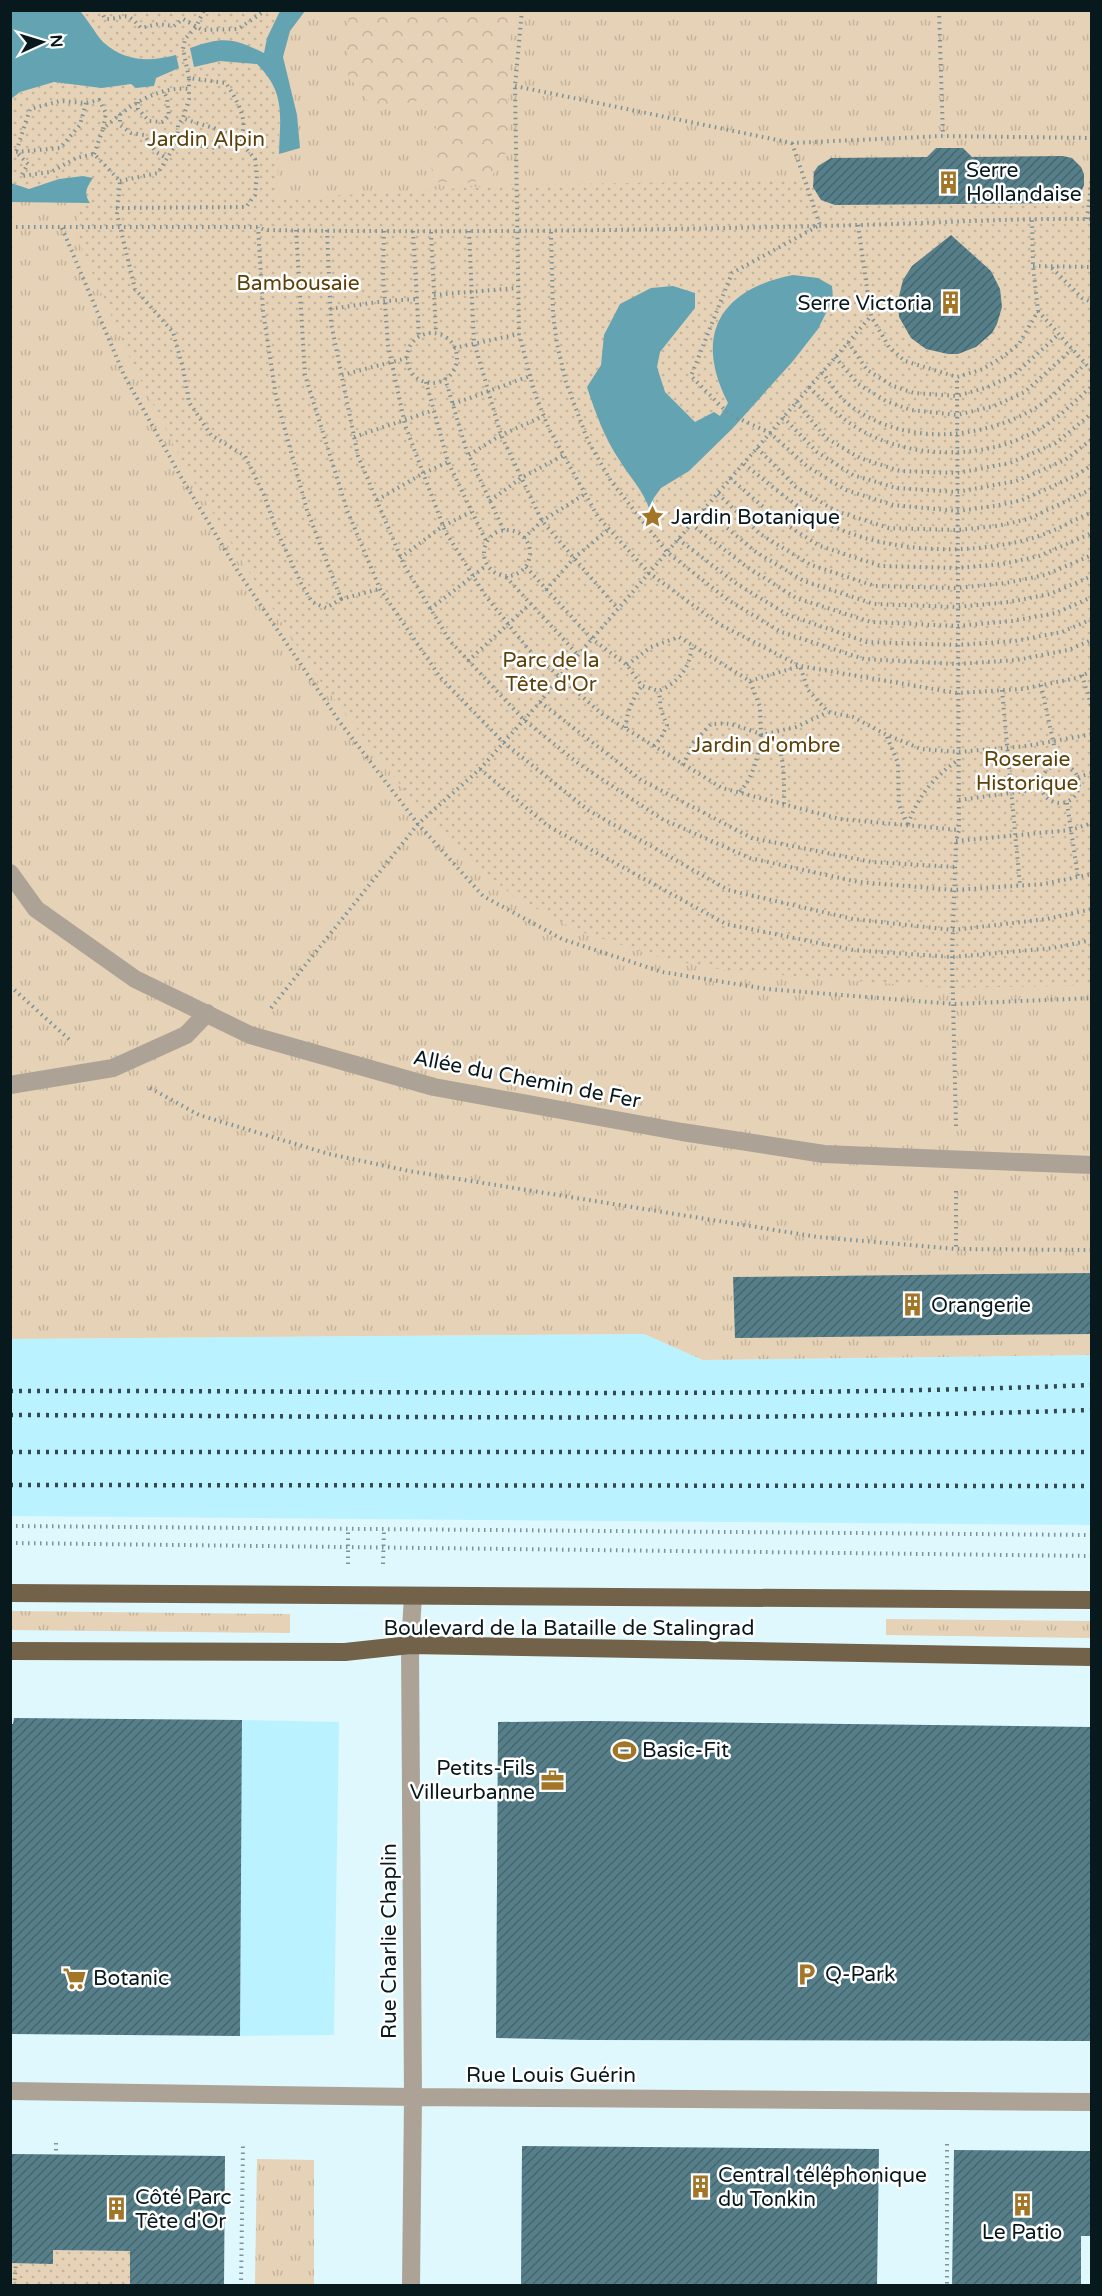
<svg xmlns="http://www.w3.org/2000/svg" width="1102" height="2296" font-family="'Varela Round',sans-serif">
<defs>
<pattern id="grass-tufts" width="24" height="20" patternUnits="userSpaceOnUse" patternTransform="scale(1.5)"><rect width="24" height="20" fill="#e6d2b6"/><path d="M3 7l-1-3M5 7V3M7 7l1-3M15 17l-1-3M17 17v-4M19 17l1-3" fill="none" stroke="#c4b49c"/></pattern>
<pattern id="forest-crowns" width="20" height="18" patternUnits="userSpaceOnUse" patternTransform="scale(1.5)"><rect width="20" height="18" fill="#e6d2b6"/><path d="M2 6a3 3 0 1 1 6 0M12 15a3 3 0 1 1 6 0" fill="none" stroke="#c4b49c"/></pattern>
<pattern id="garden-dots" width="8" height="8" patternUnits="userSpaceOnUse" patternTransform="scale(1.5)"><rect width="8" height="8" fill="#e6d2b6"/><path d="M2 2h.1M6 6h.1" fill="none" stroke="#c4b49c" stroke-width="1.8" stroke-linecap="round"/></pattern>
<pattern id="building-hatch" width="6" height="6" patternUnits="userSpaceOnUse" patternTransform="scale(1.5)"><rect width="6" height="6" fill="#567f89"/><path d="M-1 1l2-2M0 6l6-6M5 7l2-2" fill="none" stroke="#45676f"/></pattern>
</defs>
<rect width="100%" height="100%" fill="#def8fe"/>
<path fill="#bbf2ff" d="M 644,1334 L 703,1360 L 1091,1355 L 1091,1525 L 11,1516 L 11,1339 Z
M 242,1720 L 339,1722 L 334,2035 L 240,2036 Z"/>
<path fill="url(#grass-tufts)" d="M 10,11 L 1091,11 L 1091,1355 L 703,1360 L 644,1334 L 11,1339 Z
M 11,1611 L 290,1614 L 290,1633 L 11,1630 Z
M 886,1619 L 1091,1621 L 1091,1638 L 886,1635 Z
M 257,2159 L 314,2160 L 314,2285 L 255,2285 Z"/>
<path fill="url(#forest-crowns)" d="M 351,11 L 512,11 L 508,82 L 509,148 L 490,179 L 467,183 L 436,182 L 430,164 L 439,107 L 425,99 L 375,110 L 348,75 L 346,30 Z"/>
<path fill="url(#garden-dots)" d="M 80,11 L 280,11 L 267,38 L 264,54 L 280,103 L 277,199 L 510,185 L 812,180 L 818,166 L 831,158 L 926,157 L 936,148 L 972,157 L 1063,156 L 1078,163 L 1085,179 L 1092,180 L 1091,983 L 1061,986 L 944,988 L 729,971 L 665,959 L 578,931 L 513,896 L 433,827 L 425,817 L 318,678 L 245,566 L 185,467 L 134,367 L 77,238 L 79,204 L 89,203 L 86,197 L 83,176 L 59,179 L 29,189 L 11,183 L 10,99 C 51,69 84,94 128,84 C 142,81 163,63 175,55 C 149,62 125,62 103,41 C 95,33 88,20 80,11 Z
M 11,2249 L 130,2251 L 130,2285 L 11,2286 Z"/>
<path fill="#64a3b1" d="M 11,10 L 80,11 C 88,20 95,33 103,42 C 125,62 149,62 176,55 L 179,68 L 156,78 L 154,86 L 136,88 L 131,84 L 102,88 L 54,82 L 20,92 L 11,99 Z
M 280,11 L 305,11 L 290,31 L 283,57 L 297,115 L 300,148 L 279,154 C 280,115 286,93 257,64 L 220,61 L 194,67 L 190,48 C 224,36 233,38 264,53 L 267,38 Z
M 83,176 L 93,178 C 87,187 83,193 90,203 L 11,202 L 11,183 L 29,189 L 59,179 Z
M 793,275 L 818,278 L 832,286 L 833,299 L 818,329 L 793,361 L 733,428 L 689,471 L 661,488 L 653,499 L 656,513 L 651,514 C 645,492 631,479 620,461 C 605,439 595,412 587,387 L 601,365 L 604,335 L 620,304 L 651,288 L 673,286 L 695,293 L 695,308 L 660,352 L 657,367 L 665,392 L 695,422 L 714,412 L 720,416 L 728,403 C 693,335 720,289 793,275 Z"/>
<path fill="url(#building-hatch)" d="M 936,148 L 963,148 L 972,157 L 1063,156 L 1072,158 L 1081,167 L 1084,174 L 1084,185 L 1080,195 L 1070,201 L 1061,203 L 835,205 L 821,200 L 813,187 L 814,172 L 818,166 L 831,158 L 927,157 Z
M 951,235 L 991,271 L 1000,289 L 1002,307 L 997,324 L 992,333 L 976,347 L 958,354 L 948,354 L 926,349 L 911,338 L 899,317 L 898,300 L 903,280 L 912,266 Z
M 1092,1273 L 1092,1334 L 735,1338 L 733,1277 Z
M 14,1718 L 242,1720 L 240,2036 L 10,2034 L 10,1724 L 13,1724 Z
M 592,1721 L 1092,1727 L 1092,2041 L 586,2040 L 496,2038 L 498,1722 Z
M 522,2146 L 879,2149 L 877,2286 L 521,2286 Z
M 954,2150 L 1092,2151 L 1092,2236 L 1081,2236 L 1081,2286 L 952,2286 Z
M 10,2154 L 225,2156 L 224,2286 L 130,2286 L 130,2251 L 53,2250 L 53,2264 L 10,2263 Z"/>
<g fill="none" stroke-linecap="round" stroke-linejoin="round">
<path stroke="#7c9297" stroke-width="4" stroke-dasharray="1.5 4.5" stroke-linecap="butt" d="M 101,10 L 105,19 C 127,19 124,9 141,28 L 158,24 L 174,26 L 183,19 L 202,30 L 238,29 L 266,10
M 522,10 L 515,86 L 519,334 L 535,394 L 549,429 L 598,517 L 649,573 L 719,624 L 800,666 L 957,693 L 1022,689 L 1077,678 L 1092,671
M 939,10 L 943,136
M 189,78 L 183,49 L 185,39 L 196,27 L 204,10
M 515,86 L 792,143 L 943,136 L 1092,138
M 138,102 L 138,109 L 149,121 L 162,122 L 169,116 L 167,98 L 164,92
M 120,114 L 120,125 L 131,133 L 144,135 L 156,152 L 166,158
M 177,142 L 215,148 L 239,140 C 223,128 201,126 183,118
M 792,143 L 820,225 L 732,273 L 691,376 L 729,414 L 770,433 L 808,467 L 846,490 L 893,505 L 957,511 L 995,506 L 1022,500 L 1075,476 L 1092,465
M 16,152 L 60,148 L 80,125 L 86,103
M 94,154 L 103,129
M 120,181 L 158,173 L 177,142 L 178,125 L 183,118 L 189,99 L 189,89
M 116,208 L 246,207 L 255,195 L 257,175 L 255,159 L 239,140 C 251,122 236,99 226,83 L 189,78 L 189,89 C 155,86 126,108 103,129 L 106,113 L 99,100 L 86,103 L 60,101 L 30,109 L 16,152 L 28,164 L 21,176 L 51,172 L 76,158 L 94,154 L 120,181 L 117,214 L 135,289 L 173,332 L 183,368 L 189,402 L 211,435 L 245,456 L 264,495 L 276,529 L 301,583 L 312,602 L 326,608 L 341,599 L 307,510 L 276,397 L 263,311 L 258,227
M 1087,219 L 1092,176
M 858,225 L 871,316 L 889,347 L 905,361 L 957,377 L 983,369 L 1004,356 L 1019,344 L 1038,311 L 1033,266 L 1032,219
M 10,227 L 258,227 L 265,230 C 464,233 662,230 860,225 C 937,223 1014,218 1092,219
M 62,228 L 124,375 L 181,477 L 239,573 L 339,721 L 418,824 L 483,896 L 562,939 L 662,972 L 767,989 L 954,1004 L 1092,998
M 296,230 L 305,375 L 347,510 L 380,589 L 440,677 L 503,742 L 588,810 L 728,890 L 853,919 L 953,930 L 1047,919 L 1092,909
M 327,230 L 331,323 L 358,456 L 404,565 L 450,641 L 523,719 L 579,764 L 662,819 L 750,858 L 858,882 L 954,890 L 1044,884 L 1092,874
M 384,231 L 383,276 L 388,345 L 405,425 L 445,531 L 485,595 L 529,650 L 602,714 L 722,788 L 840,819 L 959,830
M 413,231 L 419,337
M 469,231 L 474,342 L 501,435 L 542,521 L 618,609
M 431,232 L 436,333
M 551,232 L 553,314 L 557,344 L 566,382 L 588,441 L 611,481 L 667,552 L 728,600 L 781,632 L 864,659 L 957,664 L 1017,660 L 1068,650 L 1092,640
M 1033,266 L 1092,267
M 1052,268 L 1082,298 L 1092,302
M 434,295 L 517,288
M 330,309 L 385,301 L 417,299
M 1038,311 L 1092,371
M407 358a25 25 0 1 1 50 0a25 25 0 1 1-50 0Z
M 848,342 L 867,370 L 893,386 L 914,393 L 957,396 L 988,387 L 1015,374 L 1059,334
M 454,348 L 519,334
M 835,357 L 858,384 L 886,401 L 911,410 L 957,415 L 994,406 L 1025,392 L 1072,349
M 822,372 C 830,382 838,396 848,404 C 902,446 977,441 1034,409 C 1053,398 1069,379 1085,364
M 342,375 L 407,358
M 445,378 L 466,449 L 504,531
M 426,382 L 448,462 L 487,543
M 809,387 C 828,405 846,424 870,435 C 924,461 996,458 1046,425 C 1063,414 1077,399 1092,386
M 796,402 L 826,438 L 860,458 L 900,471 L 957,473 L 1010,463 L 1056,443 L 1092,413
M 453,404 L 530,376
M 783,417 L 817,452 L 853,475 L 896,488 L 957,492 L 1016,481 L 1065,460 L 1092,439
M 354,437 L 434,410
M 757,448 L 796,487 L 836,511 L 889,528 L 957,530 L 997,526 L 1028,519 L 1092,489
M 469,455 L 501,435 L 544,416
M 744,464 C 771,485 798,510 830,525 C 890,553 969,556 1033,538 C 1053,532 1072,521 1092,512
M 730,478 L 777,519 L 820,546 L 881,566 L 957,568 L 1003,564 L 1039,556 L 1092,533
M 718,494 L 760,534 L 811,565 L 875,586 L 957,588 L 1006,583 L 1045,575 L 1092,555
M 377,500 L 424,473 L 448,462
M 490,501 L 521,478 L 564,455
M 704,509 L 756,552 L 804,581 L 874,604 L 957,607 L 1009,602 L 1050,594 L 1092,576
M 691,524 L 747,567 L 796,598 L 871,622 L 957,626 L 1012,621 L 1056,613 L 1092,597
M484 553a23 23 0 1 1 46 0a23 23 0 1 1-46 0Z
M 524,538 L 542,521 L 585,494
M 678,539 L 737,584 L 788,615 L 867,642 L 957,645 L 1015,641 L 1062,632 L 1092,619
M 400,558 L 443,526 L 471,512
M 526,567 L 592,639 L 627,665 L 642,686 L 659,691 C 679,682 690,668 692,645
M 506,577 L 578,655
M 546,590 L 574,558 L 609,529
M 341,599 L 380,589
M 430,609 L 487,565
M 468,661 L 530,604
M 627,665 L 651,647 L 679,637 L 750,681 L 760,707 L 761,735 L 796,727 L 828,712
M 1082,675 L 1092,708
M 750,681 L 800,666 L 808,690 L 828,712 L 853,717 L 887,735 L 921,749 L 958,752 L 1027,746 L 1092,734
M 1041,685 L 1058,764
M 1002,690 L 1020,886
M 540,702 L 641,780 L 752,838 L 872,862 L 955,867
M 626,728 C 626,713 633,698 642,686
M 887,737 L 898,763 L 899,805 L 908,825
M 654,746 L 661,738 L 667,725 L 661,710 L 659,691
M1041 784a19 19 0 1 1 38 0a19 19 0 1 1-38 0Z
M 683,765 L 694,742 L 711,724 C 717,724 724,723 730,724 C 739,726 773,737 777,744 C 785,757 784,789 784,804
M 480,769 L 548,826 L 726,924 L 853,950 L 952,957 L 1053,948 L 1092,940
M 1078,777 L 1092,773
M 740,792 C 754,775 758,757 761,735
M 959,800 L 1041,789
M 1067,803 L 1078,877
M 908,824 C 918,796 934,777 958,760
M 956,841 L 1071,830 L 1092,823
M 10,986 L 72,1042
M 271,1008 L 418,824 L 480,769 L 540,702 L 560,676 L 871,316
M 150,1088 L 199,1115 L 329,1154 L 409,1171 L 818,1237 L 956,1249 L 1092,1250
M 956,1126 L 952,957 L 956,841 L 959,830 L 957,377
M 956,1191 L 956,1249
M 10,1526 L 1092,1535
M 10,1543 L 1092,1556
M 348,1564 L 348,1529
M 383,1564 L 384,1529
M 56,2143 L 56,2154
M 947,2144 L 947,2286
M 14,2286 L 16,2263
M 241,2286 L 243,2144"/>
<path stroke="#aca396" stroke-width="18" d="M 10,1085 L 113,1068 L 186,1035 L 207,1013"/>
<path stroke="#aca396" stroke-width="18" d="M 10,873 L 36,909 L 135,979 L 250,1035 L 434,1087 L 682,1132 L 824,1154 L 1092,1165
M 10,2091 L 413,2097 L 1092,2102
M 411,2286 L 413,2097 L 410,1645 L 413,1596"/>
<path stroke="#72624a" stroke-width="18" d="M 10,1593 L 1092,1600
M 10,1651 L 345,1652 L 410,1645 L 1092,1657"/>
<path stroke="#36484d" stroke-width="4.5" stroke-dasharray="3 6" stroke-linecap="butt" d="M 10,1391 C 371,1390 731,1399 1092,1385
M 10,1415 C 371,1416 731,1422 1092,1410
M 10,1452 L 1092,1452
M 10,1485 L 1092,1486"/>
</g>
<defs>
<symbol id="building-bare" viewBox="-9 -9 18 18"><path d="M-4-6H4V6H1V3H-1V6H-4ZM-2.5-4.3h1.7v1.8h-1.7ZM.8-4.3h1.7v1.8H.8ZM-2.5-1h1.7V.8h-1.7ZM.8-1h1.7V.8H.8Z" fill="#a27527" stroke="#fff" stroke-width="2.5" paint-order="stroke"/></symbol>
<symbol id="sight-bare" viewBox="-9 -9 18 18"><path d="M0-6L1.8-2.2L6-1.7L2.9 1.2L3.7 5.4L0 3.3L-3.7 5.4L-2.9 1.2L-6-1.7L-1.8-2.2Z" fill="#a27527" stroke="#fff" stroke-width="2.5" paint-order="stroke"/></symbol>
<symbol id="stadium-bare" viewBox="-9 -9 18 18"><path d="M0-5a6.5 5 0 1 0 0 10a6.5 5 0 1 0 0-10ZM-3.5-1.8h7v3.6h-7Z" fill="#a27527" stroke="#fff" stroke-width="2.5" paint-order="stroke"/></symbol>
<symbol id="office-bare" viewBox="-9 -9 18 18"><path d="M-6-3h4V-5.5h4V-3h4V5H-6ZM-1-4.5V-3h2v-1.5ZM-6 0V1H6V0Z" fill="#a27527" stroke="#fff" stroke-width="2.5" paint-order="stroke"/></symbol>
<symbol id="parking-bare" viewBox="-9 -9 18 18"><path d="M-3.5-5.5H1a3.5 3.5 0 0 1 0 7H-1V5.5H-3.5ZM-1-3.4V-.6H.8a1.4 1.4 0 0 0 0-2.8Z" fill="#a27527" stroke="#fff" stroke-width="2.5" paint-order="stroke"/></symbol>
<symbol id="supermarket-bare" viewBox="-9 -9 18 18"><path d="M-6-5.5h2.5l.6 2H6L4.5 2H-2.5L-4.4-4H-6ZM-1.5 3.2a1.3 1.3 0 1 0 .1 0ZM3 3.2a1.3 1.3 0 1 0 .1 0Z" fill="#a27527" stroke="#fff" stroke-width="2.5" paint-order="stroke"/></symbol>
</defs>
<g fill-rule="evenodd">
<use href="#building-bare" x="932" y="166" width="33" height="33"/>
<use href="#building-bare" x="934" y="286" width="33" height="33"/>
<use href="#sight-bare" x="636" y="500" width="33" height="33"/>
<use href="#building-bare" x="896" y="1288" width="33" height="33"/>
<use href="#stadium-bare" x="608" y="1734" width="33" height="33"/>
<use href="#office-bare" x="536" y="1764" width="33" height="33"/>
<use href="#parking-bare" x="790" y="1958" width="33" height="33"/>
<use href="#supermarket-bare" x="58" y="1962" width="33" height="33"/>
<use href="#building-bare" x="684" y="2170" width="33" height="33"/>
<use href="#building-bare" x="1006" y="2188" width="33" height="33"/>
<use href="#building-bare" x="100" y="2192" width="33" height="33"/>
</g>
<g text-anchor="middle" stroke-width="5" stroke-linejoin="round" paint-order="stroke">
<g font-size="21" fill="#5e4109" stroke="#fff">
<text x="206" y="146">Jardin Alpin</text>
<text x="298" y="290">Bambousaie</text>
<text x="551" y="667">Parc de la<tspan x="551" dy="24">Tête d'Or</tspan></text>
<text x="766" y="752">Jardin d'ombre</text>
<text x="1027" y="766">Roseraie<tspan x="1027" dy="24">Historique</tspan></text>
</g>
<g font-size="21" fill="#08191d" stroke="#fff" text-anchor="start">
<text x="966" y="177">Serre<tspan x="966" dy="24">Hollandaise</tspan></text>
<text x="932" y="310" text-anchor="end">Serre Victoria</text>
<text x="671" y="524">Jardin Botanique</text>
<text x="931" y="1312">Orangerie</text>
<text x="642" y="1757">Basic-Fit</text>
<text x="535" y="1775" text-anchor="end">Petits-Fils<tspan x="535" dy="24">Villeurbanne</tspan></text>
<text x="825" y="1981">Q-Park</text>
<text x="93" y="1985">Botanic</text>
<text x="718" y="2182">Central téléphonique<tspan x="718" dy="24">du Tonkin</tspan></text>
<text x="135" y="2204">Côté Parc<tspan x="135" dy="24">Tête d'Or</tspan></text>
<text x="1022" y="2239" text-anchor="middle">Le Patio</text>
</g>
<g font-size="21" fill="#08191d" stroke="#fff">
<text transform="translate(527 1079) rotate(11)" y="7">Allée du Chemin de Fer</text>
<text x="569" y="1635">Boulevard de la Bataille de Stalingrad</text>
<text transform="translate(389 1941) rotate(-90)" y="7">Rue Charlie Chaplin</text>
<text x="551" y="2082">Rue Louis Guérin</text>
</g>
</g>
<rect width="1102" height="2296" fill="none" stroke="#08191d" stroke-width="24"/>
<g transform="translate(42 42) rotate(86)" stroke="#ffffff" stroke-width="4.5" paint-order="stroke">
<path d="M0-4.5L10 22L0 15L-10 22Z" fill="#08191d"/>
<text y="-9" font-size="16" font-weight="bold" text-anchor="middle" fill="#08191d">N</text>
</g>
</svg>
